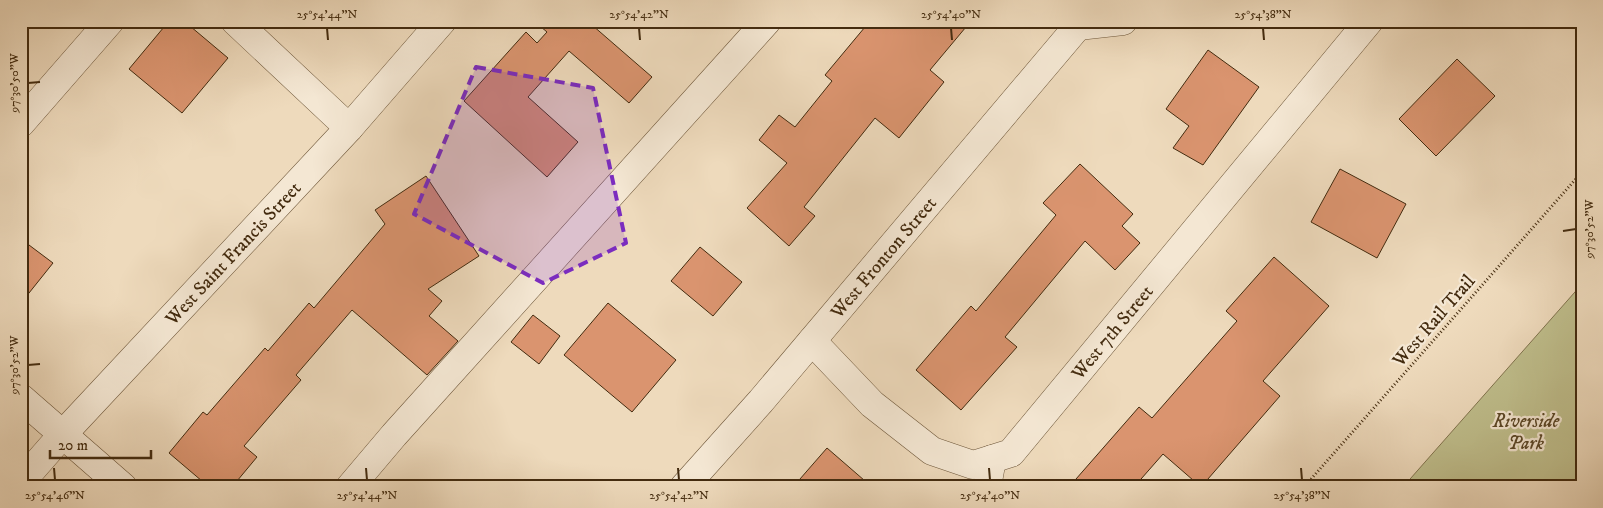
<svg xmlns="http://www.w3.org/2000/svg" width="1603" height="508" font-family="'IM FELL DW Pica',serif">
<rect width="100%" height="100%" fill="#eedabc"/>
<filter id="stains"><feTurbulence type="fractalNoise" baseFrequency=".004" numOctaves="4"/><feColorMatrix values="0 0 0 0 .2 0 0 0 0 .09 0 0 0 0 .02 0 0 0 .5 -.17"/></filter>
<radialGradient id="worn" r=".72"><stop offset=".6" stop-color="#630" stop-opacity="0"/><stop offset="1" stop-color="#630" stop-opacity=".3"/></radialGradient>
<path fill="#bfbe8c" stroke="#81744e" d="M 1582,284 L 1582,487 L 1403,487 Z"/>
<path fill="#da946f" stroke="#432b0f" d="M 169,21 L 184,21 L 228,58 L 182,113 L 129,69 Z
M 534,21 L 595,21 L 592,25 L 652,77 L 629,103 L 569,51 L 528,97 L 578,142 L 547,177 L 464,101 L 526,32 L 537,43 L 547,32 Z
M 870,21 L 971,21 L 930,70 L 944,82 L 899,138 L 875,118 L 804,207 L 815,216 L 789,246 L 747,208 L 787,163 L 759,140 L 779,115 L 795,127 L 832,81 L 825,75 Z
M 1208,50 L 1259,87 L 1203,165 L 1173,148 L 1189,126 L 1166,109 Z
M 1457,59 L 1495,96 L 1436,156 L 1399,119 Z
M 1080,164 L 1133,214 L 1122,226 L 1140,243 L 1115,270 L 1085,241 L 1005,337 L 1017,347 L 961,410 L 916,370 L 971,306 L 976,311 L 1056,215 L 1043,203 Z
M 1340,169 L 1406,204 L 1377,258 L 1311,222 Z
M 426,176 L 479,256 L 428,289 L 442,301 L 429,316 L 458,341 L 427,375 L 352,310 L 296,375 L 301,380 L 244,446 L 257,457 L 232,487 L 209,487 L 169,453 L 203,412 L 207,415 L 265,348 L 268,351 L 309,303 L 314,308 L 385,224 L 375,210 Z
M 21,239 L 53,263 L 21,303 Z
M 700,247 L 742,282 L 713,316 L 671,281 Z
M 1274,257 L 1329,306 L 1263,381 L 1280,396 L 1201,487 L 1163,454 L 1134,487 L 1069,487 L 1139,407 L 1152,418 L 1237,321 L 1226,311 Z
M 608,303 L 676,360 L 632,412 L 564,355 Z
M 533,315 L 560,336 L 539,364 L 511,342 Z
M 827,448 L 872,487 L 793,487 Z"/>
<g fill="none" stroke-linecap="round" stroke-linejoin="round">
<defs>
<g id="minor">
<path d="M 235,21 L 349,128"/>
<path d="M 1072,21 L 1078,26 L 1123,21"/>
<path d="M 21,123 L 110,21"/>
<path id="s1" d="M 812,341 L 872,404 L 932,451 L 973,465 L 1011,453 L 1369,21"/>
<path d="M 21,398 L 123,487"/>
<path id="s2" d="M 21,482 L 63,434 L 349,128 L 442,21"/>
<path d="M 350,487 L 394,435 L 767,21"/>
<path id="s3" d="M 684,487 L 761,401 L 1078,26"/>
<path d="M 987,487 L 992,459"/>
</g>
</defs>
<use href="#minor" stroke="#6e573a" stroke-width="29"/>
<path stroke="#432b0f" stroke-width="3" stroke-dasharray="1 2.5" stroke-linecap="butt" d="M 1304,487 L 1582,172"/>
<use href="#minor" stroke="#f4e7d3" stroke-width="28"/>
</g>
<path fill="#7b2cbf" fill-opacity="0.2" stroke="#7b2cbf" stroke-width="4" stroke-dasharray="10 6" stroke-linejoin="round" d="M 476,67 L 593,88 L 626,243 L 543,283 L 414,214 Z"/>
<path fill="none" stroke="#432b0f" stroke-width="2" d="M 327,28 L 328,40M 639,28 L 640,40M 951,28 L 952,40M 1263,28 L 1264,40M 28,83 L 40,82M 1563,231 L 1576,229M 28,365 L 40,364M 54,468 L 55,480M 366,468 L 367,480M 678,468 L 679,480M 989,468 L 990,480M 1301,468 L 1302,480"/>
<g text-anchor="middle" stroke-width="4.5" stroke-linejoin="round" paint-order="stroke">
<g font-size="19" fill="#432b0f" stroke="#f4e7d3">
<text dy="7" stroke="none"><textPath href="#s2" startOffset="312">West Saint Francis Street</textPath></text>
<text dy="7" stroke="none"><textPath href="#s3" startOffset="304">West Fronton Street</textPath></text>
<text transform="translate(1433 320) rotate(-49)" y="7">West Rail Trail</text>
<text dy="7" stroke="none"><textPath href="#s1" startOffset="404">West 7th Street</textPath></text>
</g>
<g font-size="19" font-style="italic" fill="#5c4828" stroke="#f4e7d3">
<text x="1526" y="427">Riverside<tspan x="1526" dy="22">Park</tspan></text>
</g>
</g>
<rect width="1603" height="508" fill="none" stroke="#eedabc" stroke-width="55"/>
<path d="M50 450v8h101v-8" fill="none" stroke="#432b0f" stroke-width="2.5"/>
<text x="58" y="450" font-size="15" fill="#432b0f" stroke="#f4e7d3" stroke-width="4" paint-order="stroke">20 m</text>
<rect x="28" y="28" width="1548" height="452" fill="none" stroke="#432b0f" stroke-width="2"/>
<g font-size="12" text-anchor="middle" fill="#432b0f">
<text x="327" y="18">25°54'44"N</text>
<text x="639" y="18">25°54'42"N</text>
<text x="951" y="18">25°54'40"N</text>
<text x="1263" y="18">25°54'38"N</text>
<text transform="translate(14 83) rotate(-90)" y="4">97°30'50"W</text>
<text transform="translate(1589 229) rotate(-90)" y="4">97°30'52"W</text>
<text transform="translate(14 365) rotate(-90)" y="4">97°30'52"W</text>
<text x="55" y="499">25°54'46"N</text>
<text x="367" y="499">25°54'44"N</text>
<text x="679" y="499">25°54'42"N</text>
<text x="990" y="499">25°54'40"N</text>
<text x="1302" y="499">25°54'38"N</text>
</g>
<rect width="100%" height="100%" filter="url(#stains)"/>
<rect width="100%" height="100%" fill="url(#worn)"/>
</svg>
